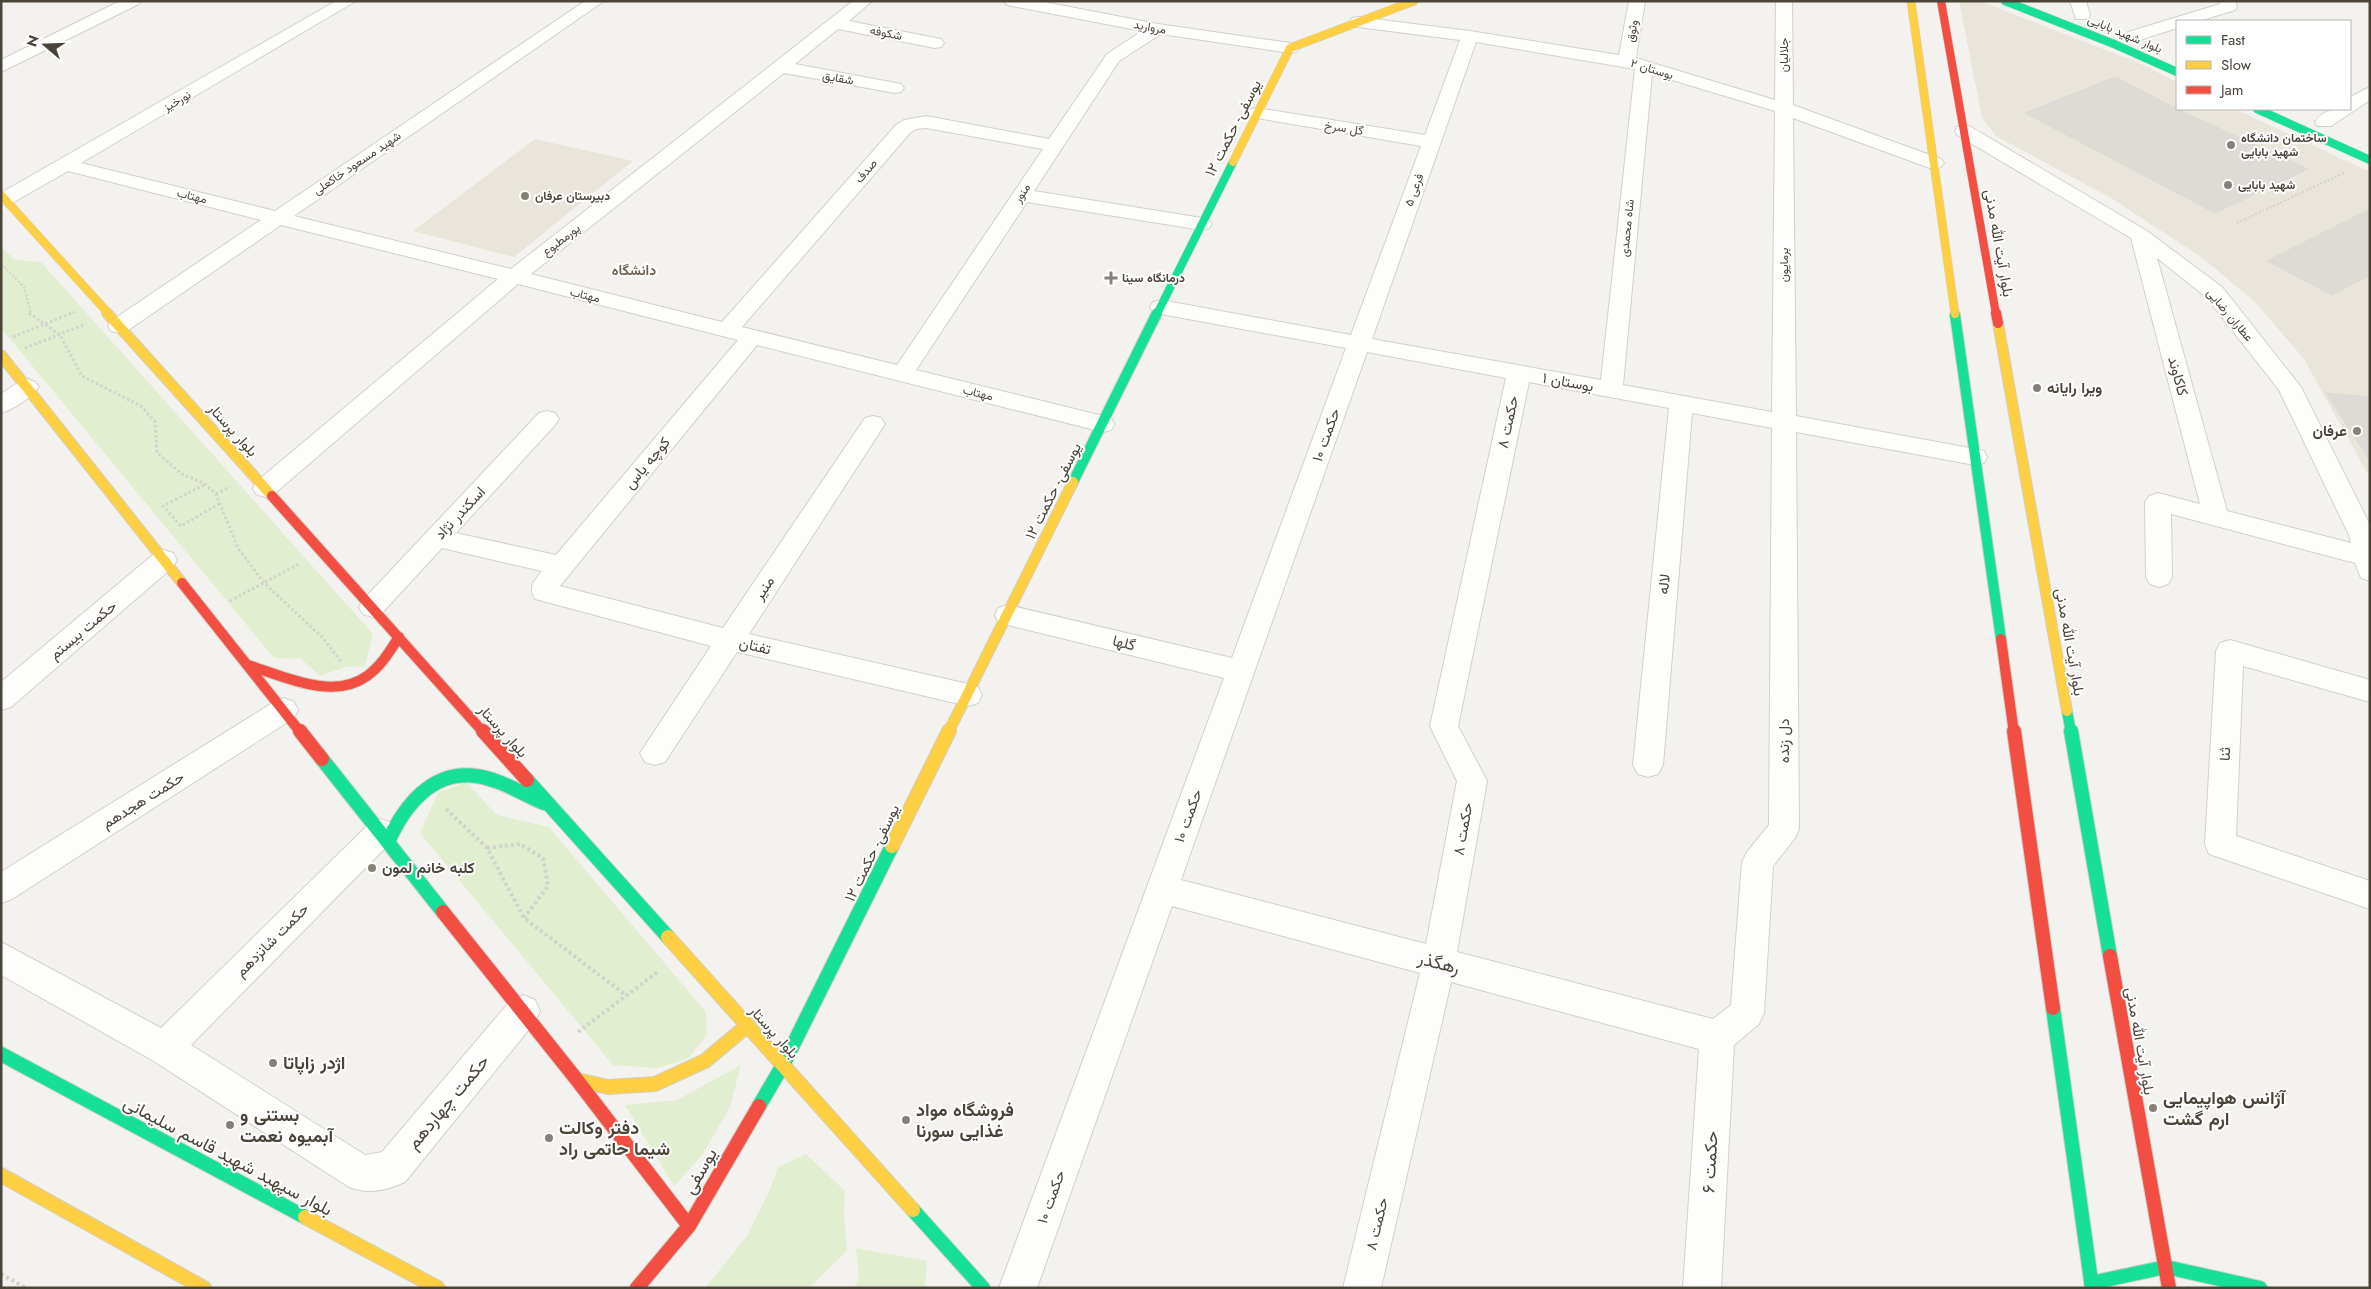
<svg xmlns="http://www.w3.org/2000/svg" width="2371" height="1289" font-family="Jost,Vazirmatn,sans-serif">
<rect width="100%" height="100%" fill="#f4f2ee"/>
<path fill="#eae5da" d="M 1959,1 L 1980,1 L 2139,63 L 2177,82 L 2177,109 L 2235,109 L 2370,172 L 2370,478 L 2304,359 L 2254,301 L 2201,257 L 2111,198 L 1996,136 L 1982,118 Z
M 535,139 L 633,161 L 514,257 L 413,231 Z"/>
<path fill="#e1eecf" d="M 1,247 L 15,260 L 41,262 L 373,634 L 365,666 L 345,667 L 320,676 L 301,659 L 274,658 L 1,328 Z
M 466,782 L 497,815 L 549,827 L 706,1012 L 707,1034 L 689,1058 L 657,1068 L 613,1065 L 420,833 L 438,793 Z
M 741,1065 L 730,1107 L 703,1154 L 674,1186 L 625,1105 L 677,1100 Z
M 806,1154 L 845,1191 L 844,1215 L 847,1251 L 809,1288 L 705,1288 L 747,1236 L 769,1192 L 778,1167 Z
M 856,1248 L 927,1261 L 925,1288 L 854,1288 L 859,1277 Z"/>
<path fill="#dedbd6" stroke="#dcd9d4" d="M 2115,77 L 2177,109 L 2308,169 L 2215,213 L 2025,113 Z
M 2370,209 L 2370,275 L 2332,295 L 2267,261 Z
M 2326,393 L 2370,397 L 2370,461 Z"/>
<g fill="none" stroke-linecap="round" stroke-linejoin="round">
<defs>
<path id="street" d="M 120,1 L 141,1 L 139,4 L 1,72 L 1,60 Z
M 336,1 L 356,1 L 81,163 L 275,211 L 585,1 L 604,1 L 294,216 L 511,269 L 853,1 L 872,1 L 849,21 L 941,39 L 944,43 L 941,47 L 935,48 L 838,29 L 795,64 L 901,84 L 904,88 L 901,92 L 895,93 L 784,73 L 531,274 L 722,322 L 896,125 L 904,120 L 926,116 L 1049,139 L 1107,54 L 1142,31 L 1012,6 L 1006,4 L 1004,1 L 1039,1 L 1158,24 L 1290,43 L 1296,44 L 1299,48 L 1296,52 L 1290,53 L 1161,34 L 1119,61 L 1034,191 L 1202,218 L 1209,220 L 1212,224 L 1209,228 L 1202,230 L 1027,202 L 916,370 L 1111,418 L 1115,424 L 1111,430 L 1103,432 L 757,345 L 560,586 L 723,628 L 865,418 L 873,416 L 881,418 L 885,424 L 749,634 L 968,684 L 978,687 L 982,695 L 978,703 L 968,706 L 737,652 L 665,762 L 655,765 L 645,762 L 640,753 L 711,646 L 535,599 C 528,587 534,581 542,571 L 442,548 L 381,614 L 372,617 L 363,614 L 359,607 L 363,600 L 539,413 L 547,411 L 555,413 L 559,419 L 555,425 L 456,533 L 556,555 L 738,340 L 518,284 L 274,494 L 265,497 L 256,494 L 253,488 L 256,482 L 498,279 L 281,225 L 127,331 L 119,333 L 111,331 L 108,326 L 111,321 L 261,220 L 68,171 L 12,203 L 1,204 L 1,193 ZM 926,128 L 1043,149 L 897,365 L 742,327 L 910,133 L 916,129 Z
M 1629,1 L 1645,1 L 1636,58 L 1775,100 L 1776,1 L 1792,1 L 1793,105 L 1941,159 L 1944,163 L 1941,167 L 1934,169 L 1927,167 L 1793,118 L 1796,416 L 1975,449 L 1984,451 L 1987,457 L 1984,463 L 1975,465 L 1796,432 L 1799,829 L 1795,838 L 1773,866 L 1764,1013 L 1759,1024 L 1734,1045 L 1721,1288 L 1683,1288 L 1699,1049 L 1451,982 L 1381,1288 L 1343,1288 L 1420,973 L 1172,906 L 1037,1288 L 999,1288 L 1224,678 L 1008,625 L 998,622 L 995,615 L 998,608 L 1008,605 L 1232,658 L 1346,348 L 1161,314 L 1153,312 L 1150,307 L 1153,302 L 1161,300 L 1351,335 L 1421,146 L 1257,118 L 1251,117 L 1248,113 L 1251,109 L 1257,108 L 1425,135 L 1460,40 L 1358,27 L 1352,26 L 1350,22 L 1352,18 L 1358,17 L 1470,31 L 1619,55 ZM 1476,42 L 1635,69 L 1601,380 L 1372,339 ZM 1652,74 L 1775,111 L 1772,412 L 1623,385 ZM 1367,352 L 1506,378 L 1430,726 L 1457,781 L 1426,944 L 1181,880 ZM 1529,382 L 1669,408 L 1633,765 L 1638,774 L 1648,777 L 1658,774 L 1663,765 L 1692,413 L 1772,428 L 1769,825 L 1747,852 L 1742,862 L 1731,1005 L 1713,1019 L 1457,952 L 1487,781 L 1458,726 Z
M 2070,1 L 2086,1 L 2090,15 L 2088,19 L 2076,19 Z
M 2219,1 L 2235,1 L 2237,7 L 2235,10 L 2199,21 L 2177,21 L 2177,28 L 2140,40 L 2128,40 L 2126,36 L 2128,32 L 2220,4 Z
M 2370,87 L 2370,100 L 2331,126 L 2317,126 L 2315,122 C 2323,109 2336,109 2350,109 L 2350,97 Z
M 1964,125 L 1971,127 L 2147,231 L 2222,287 L 2301,387 L 2370,525 L 2370,581 L 2361,578 L 2355,563 L 2171,514 L 2172,577 L 2168,584 L 2159,587 L 2150,584 L 2146,577 L 2145,502 L 2149,496 L 2158,493 L 2200,504 L 2131,238 L 1957,135 L 1955,131 L 1957,127 ZM 2157,258 L 2206,297 L 2279,390 L 2349,535 L 2351,543 L 2227,511 Z
M 27,379 L 35,382 L 39,387 C 31,398 14,409 1,413 L 1,394 L 19,382 Z
M 164,550 L 173,553 L 177,560 L 173,567 L 11,707 L 1,710 L 1,682 L 155,553 Z
M 2230,640 L 2370,680 L 2370,702 L 2243,666 L 2236,836 L 2370,881 L 2370,909 L 2209,854 L 2205,844 L 2216,651 L 2220,643 Z
M 284,698 L 294,702 L 298,710 L 294,718 L 12,899 L 1,903 L 1,872 L 274,702 Z
M 381,819 L 392,823 L 396,832 L 392,841 L 191,1045 L 365,1155 L 382,1152 L 511,1000 L 523,995 L 535,1000 L 540,1011 L 535,1022 L 405,1182 C 387,1190 368,1195 349,1187 L 152,1060 L 1,975 L 1,942 L 161,1028 L 370,823 Z"/>
<path id="fast-far2" d="M 2005,1 L 2114,44 L 2177,72
M 2257,109 L 2370,160
M 1157,314 L 1233,162"/>
<path id="fast-far1" d="M 1955,315 L 2001,639
M 1073,482 L 1157,313
M 2067,711 L 2071,733"/>
<path id="fast" d="M 2071,731 L 2110,956
M 322,759 L 443,912
M 527,780 L 668,937
M 388,842 C 404,806 432,770 476,776 C 500,779 522,794 544,803
M 2053,1008 L 2092,1288
M 1,1054 L 305,1217
M 759,1106 L 783,1065 L 892,846
M 913,1210 L 983,1288
M 2091,1283 L 2166,1267 L 2260,1288"/>
<path id="slow-far2" d="M 1911,1 L 1955,314
M 1233,162 L 1290,48 L 1414,1
M 1,195 L 109,314"/>
<path id="slow-far1" d="M 107,313 L 272,496
M 1998,323 L 2067,711
M 1,355 L 182,583
M 948,733 L 1073,482"/>
<path id="slow" d="M 892,846 L 949,731
M 668,937 L 913,1210
M 577,1080 L 608,1087 L 655,1084 L 705,1061 L 748,1025
M 1,1175 L 204,1288
M 305,1217 L 438,1288"/>
<path id="jam-far2" d="M 1941,1 L 1996,314"/>
<path id="jam-far1" d="M 1996,313 L 1998,323
M 272,496 L 484,733
M 182,583 L 301,733
M 2001,639 L 2014,733
M 248,665 C 283,676 333,701 367,676 C 381,666 390,651 399,637"/>
<path id="jam" d="M 300,731 L 322,759
M 483,731 L 527,780
M 2014,731 L 2053,1008
M 443,912 L 577,1080 L 689,1226
M 2110,956 L 2169,1288
M 637,1288 L 689,1226 L 759,1106"/>
</defs>
<use href="#street" stroke="#d2d0cb" stroke-width="2"/>
<use href="#fast-far2" stroke="#d3cfc5" stroke-width="9"/>
<use href="#fast-far1" stroke="#d3cfc5" stroke-width="12"/>
<use href="#fast" stroke="#d3cfc5" stroke-width="16"/>
<use href="#slow-far2" stroke="#d3cfc5" stroke-width="9"/>
<use href="#slow-far1" stroke="#d3cfc5" stroke-width="12"/>
<use href="#slow" stroke="#d3cfc5" stroke-width="16"/>
<use href="#jam-far2" stroke="#d3cfc5" stroke-width="9"/>
<use href="#jam-far1" stroke="#d3cfc5" stroke-width="12"/>
<use href="#jam" stroke="#d3cfc5" stroke-width="16"/>
<path stroke="#d3d2cc" stroke-width="2" stroke-dasharray="2 2" stroke-linecap="butt" d="M 2237,223 L 2346,172
M 1,264 L 24,287 L 31,314
M 69,314 L 75,312"/>
<path stroke="#d3d2cc" stroke-width="3" stroke-dasharray="2.5 2.5" stroke-linecap="butt" d="M 29,313 L 60,335 L 82,376 L 141,406 L 155,422 L 157,453 L 182,474 L 205,484 L 216,494 L 238,548 L 264,583 L 323,638 L 341,662
M 13,337 L 72,313
M 25,348 L 86,324
M 204,485 L 163,506 L 181,526 L 219,504
M 216,494 L 230,487
M 230,601 L 299,564"/>
<path stroke="#d3d2cc" stroke-width="4" stroke-dasharray="3 3" stroke-linecap="butt" d="M 446,809 L 487,848 L 524,918 L 627,996
M 487,848 L 520,844 L 543,858 L 548,886 L 524,918
M 578,1032 L 659,971
M 1,1274 L 26,1288"/>
<use href="#street" fill="#fdfdfc" fill-rule="evenodd"/>
<use href="#fast-far2" stroke="#16e098" stroke-width="8"/>
<use href="#fast-far1" stroke="#16e098" stroke-width="10"/>
<use href="#fast" stroke="#16e098" stroke-width="14"/>
<use href="#slow-far2" stroke="#ffcf43" stroke-width="8"/>
<use href="#slow-far1" stroke="#ffcf43" stroke-width="10"/>
<use href="#slow" stroke="#ffcf43" stroke-width="14"/>
<use href="#jam-far2" stroke="#f24e42" stroke-width="8"/>
<use href="#jam-far1" stroke="#f24e42" stroke-width="10"/>
<use href="#jam" stroke="#f24e42" stroke-width="14"/>
</g>
<g fill="#868178" stroke="#fff" stroke-width="2">
<circle cx="2231" cy="145" r="5"/>
<circle cx="2228" cy="185" r="5"/>
<circle cx="525" cy="196" r="5"/>
<path d="M1108.5 270.5h5v5h5v5h-5v5h-5v-5h-5v-5h5z"/>
<circle cx="2037" cy="388" r="5"/>
<circle cx="2357" cy="431" r="5"/>
<circle cx="372" cy="868" r="5"/>
<circle cx="273" cy="1063" r="5"/>
<circle cx="2153" cy="1108" r="5"/>
<circle cx="906" cy="1120" r="5"/>
<circle cx="230" cy="1125" r="5"/>
<circle cx="549" cy="1138" r="5"/>
</g>
<g text-anchor="middle" stroke-width="4" stroke-linejoin="round" paint-order="stroke">
<g font-size="12" fill="#4b4439" stroke="#fff">
<text transform="translate(1150 27) rotate(10)" y="4">مروارید</text>
<text transform="translate(1632 31) rotate(-80)" y="4">وثوق</text>
<text transform="translate(886 33) rotate(11)" y="4">شکوفه</text>
<text transform="translate(2125 34) rotate(23)" y="4">بلوار شهید بابایی</text>
<text transform="translate(1784 55) rotate(-90)" y="4">جلالیان</text>
<text transform="translate(1652 69) rotate(17)" y="4">بوستان ۲</text>
<text transform="translate(838 78) rotate(10)" y="4">شقایق</text>
<text transform="translate(177 101) rotate(-30)" y="4">نورخیز</text>
<text transform="translate(1344 128) rotate(9)" y="4">گل سرخ</text>
<text transform="translate(357 163) rotate(-34)" y="4">شهید مسعود خاکعلی</text>
<text transform="translate(866 171) rotate(-49)" y="4">صدف</text>
<text transform="translate(1414 190) rotate(-70)" y="4">فرعی ۵</text>
<text transform="translate(1022 193) rotate(-56)" y="4">منور</text>
<text transform="translate(192 196) rotate(14)" y="4">مهتاب</text>
<text transform="translate(1627 228) rotate(-84)" y="4">شاه محمدی</text>
<text transform="translate(561 240) rotate(-38)" y="4">پورمطبوع</text>
<text transform="translate(1784 265) rotate(-90)" y="4">برمایون</text>
<text transform="translate(585 295) rotate(14)" y="4">مهتاب</text>
<text transform="translate(2230 315) rotate(50)" y="4">عطاران رضایی</text>
<text transform="translate(978 393) rotate(14)" y="4">مهتاب</text>
</g>
<g font-size="12" font-weight="bold" fill="#4b4439" stroke="#fff" text-anchor="start">
<text x="2241" y="142">ساختمان دانشگاه<tspan x="2241" dy="14">شهید بابایی</tspan></text>
<text x="2238" y="189">شهید بابایی</text>
<text x="535" y="200">دبیرستان عرفان</text>
<text x="1122" y="282">درمانگاه سینا</text>
</g>
<g font-size="14" font-weight="bold" fill="#6e6250" stroke="#fff">
<text x="634" y="275">دانشگاه</text>
</g>
<g font-size="15" fill="#4b4439" stroke="#fff">
<text transform="translate(1233 128) rotate(-63)" y="5">یوسفی- حکمت ۱۲</text>
<text transform="translate(1999 243) rotate(80)" y="5">بلوار آیت الله مدنی</text>
<text transform="translate(2178 376) rotate(75)" y="5">کاکاوند</text>
<text transform="translate(1568 382) rotate(10)" y="5">بوستان ۱</text>
<text transform="translate(1508 422) rotate(-78)" y="5">حکمت ۸</text>
<text transform="translate(233 430) rotate(48)" y="5">بلوار پرستار</text>
<text transform="translate(1326 435) rotate(-70)" y="5">حکمت ۱۰</text>
<text transform="translate(647 463) rotate(-50)" y="5">کوچه یاس</text>
<text transform="translate(1053 491) rotate(-63)" y="5">یوسفی- حکمت ۱۲</text>
<text transform="translate(460 513) rotate(-47)" y="5">اسکندر نژاد</text>
<text transform="translate(1664 584) rotate(-85)" y="5">لاله</text>
<text transform="translate(764 588) rotate(-56)" y="5">منیر</text>
<text transform="translate(83 630) rotate(-40)" y="5">حکمت بیستم</text>
<text transform="translate(2070 642) rotate(80)" y="5">بلوار آیت الله مدنی</text>
<text transform="translate(1124 643) rotate(14)" y="5">گلها</text>
<text transform="translate(755 646) rotate(13)" y="5">تفتان</text>
<text transform="translate(503 731) rotate(48)" y="5">بلوار پرستار</text>
<text transform="translate(1784 741) rotate(-90)" y="5">دل زنده</text>
<text transform="translate(2225 754) rotate(-87)" y="5">ثنا</text>
<text transform="translate(143 800) rotate(-32)" y="5">حکمت هجدهم</text>
<text transform="translate(1188 816) rotate(-70)" y="5">حکمت ۱۰</text>
<text transform="translate(1463 829) rotate(-80)" y="5">حکمت ۸</text>
<text transform="translate(872 853) rotate(-64)" y="5">یوسفی- حکمت ۱۲</text>
<text transform="translate(272 940) rotate(-45)" y="5">حکمت شانزدهم</text>
<text transform="translate(774 1032) rotate(48)" y="5">بلوار پرستار</text>
<text transform="translate(2140 1041) rotate(80)" y="5">بلوار آیت الله مدنی</text>
<text transform="translate(1051 1197) rotate(-70)" y="5">حکمت ۱۰</text>
<text transform="translate(1377 1224) rotate(-77)" y="5">حکمت ۸</text>
</g>
<g font-size="15" font-weight="bold" fill="#4b4439" stroke="#fff" text-anchor="start">
<text x="2047" y="393">ویرا رایانه</text>
<text x="2347" y="436" text-anchor="end">عرفان</text>
<text x="382" y="873">کلبه خانم لمون</text>
</g>
<g font-size="18" fill="#4b4439" stroke="#fff">
<text transform="translate(1439 963) rotate(15)" y="6">رهگذر</text>
<text transform="translate(448 1102) rotate(-50)" y="6">حکمت چهاردهم</text>
<text transform="translate(228 1156) rotate(28)" y="6">بلوار سپهبد شهید قاسم سلیمانی</text>
<text transform="translate(1710 1162) rotate(-87)" y="6">حکمت ۶</text>
<text transform="translate(700 1171) rotate(-60)" y="6">یوسفی</text>
</g>
<g font-size="18" font-weight="bold" fill="#4b4439" stroke="#fff" text-anchor="start">
<text x="283" y="1069">اژدر زاپاتا</text>
<text x="2163" y="1104">آژانس هواپیمایی<tspan x="2163" dy="21">ارم‌ گشت</tspan></text>
<text x="916" y="1116">فروشگاه مواد<tspan x="916" dy="21">غذایی سورنا</tspan></text>
<text x="240" y="1121">بستنی و<tspan x="240" dy="21">آبمیوه نعمت</tspan></text>
<text x="559" y="1134">دفتر وکالت<tspan x="559" dy="21">شیما حاتمی راد</tspan></text>
</g>
</g>
<rect width="2371" height="1289" fill="none" stroke="#4b4439" stroke-width="5"/>
<rect x="2176" y="20" width="175" height="90" fill="#ffffff" stroke="#b7b4b0"/>
<rect x="2186" y="36" width="25" height="8" fill="#16e098" stroke="#b7b4b0"/>
<text x="2221" y="45" font-size="15" fill="#4b4439">Fast</text>
<rect x="2186" y="61" width="25" height="8" fill="#ffcf43" stroke="#b7b4b0"/>
<text x="2221" y="70" font-size="15" fill="#4b4439">Slow</text>
<rect x="2186" y="86" width="25" height="8" fill="#f24e42" stroke="#b7b4b0"/>
<text x="2221" y="95" font-size="15" fill="#4b4439">Jam</text>
<g transform="translate(45 45) rotate(289)" stroke="#ffffff" stroke-width="4" paint-order="stroke">
<path d="M0-4L9 19L0 12L-9 19Z" fill="#4b4439"/>
<text y="-8" font-size="14" font-weight="bold" text-anchor="middle" fill="#4b4439">N</text>
</g>
</svg>
